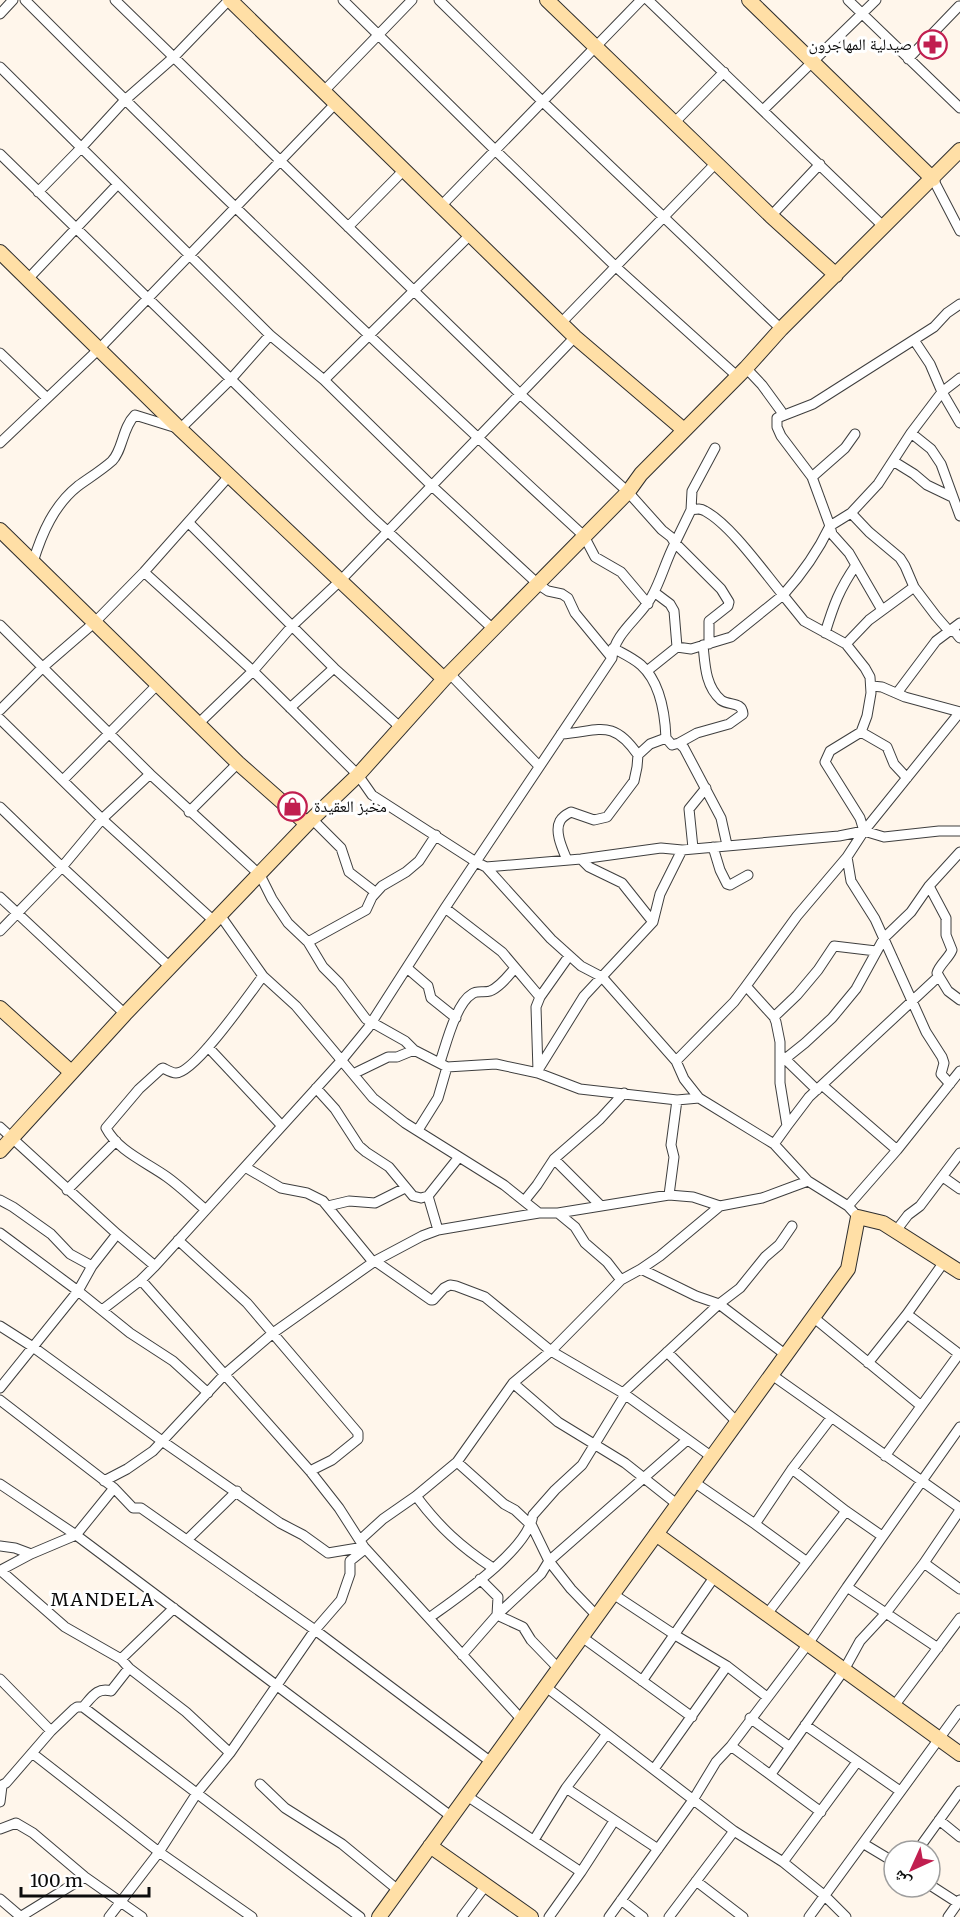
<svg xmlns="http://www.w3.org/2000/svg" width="960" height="1917" font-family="Merriweather,'Noto Naskh Arabic',serif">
<rect width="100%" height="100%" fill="#fff6eb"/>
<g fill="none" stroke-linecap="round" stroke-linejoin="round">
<defs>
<path id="street" d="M 25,0 C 207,183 394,361 584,536 L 595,557 L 621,572 L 648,604
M 343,0 L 496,151 L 616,267 L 738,377
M 439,0 L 543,102 L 781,329
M 648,0 L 883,226
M 848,0 L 960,108
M 0,14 L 13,0
M 908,59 L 959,6
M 0,67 L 270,335 L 324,380 L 432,486 L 539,585 L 548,591 L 562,594 L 568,598 L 575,613 L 612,658
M 324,91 L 412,0
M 763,110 L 876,0
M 675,122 L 724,72
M 0,154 L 372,517 L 493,629
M 933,179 L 960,231
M 38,192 L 81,148 L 125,100 L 174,57 L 229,0
M 441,206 L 641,0
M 771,216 L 820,164
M 348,227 L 404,170
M 28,279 L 117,185
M 561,323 L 716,163
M 0,353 L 47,398
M 746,368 L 762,385 L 781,411 L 781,416 L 777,418 L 777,427 L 781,436 L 812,477 L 830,526 C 818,551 802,574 783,595 L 804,621 L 846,644 L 865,668 L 870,677 L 871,693 L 867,716 L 861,732 L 830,751 L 825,762 L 860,818 L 864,831
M 960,378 L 942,392 L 960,423
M 324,380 L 471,234
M 777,418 L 813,404 L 934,327 L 947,313 L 960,304
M 911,433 L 931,449 L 941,464 L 960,516
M 0,443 L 100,348 L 336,103
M 893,461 L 914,474 L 927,485 L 952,497
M 812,477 L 845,448 L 855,434
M 691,510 L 692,491 L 715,448
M 851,513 L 869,532 L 900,558 L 905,566 L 914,587 L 936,616 L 949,631 L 955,632 L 960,638
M 189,523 L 334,668 L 400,727
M 33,562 C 42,533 54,505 78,486 C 89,478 102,470 112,461 C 123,450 122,428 135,415 L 180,429 L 231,379 L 270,335
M 144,572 L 253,671 L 358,775 L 372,795 L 476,862 L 486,867 L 551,939 L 581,966 L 602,977 L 676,1061 L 684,1079 L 699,1098 L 774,1144 L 808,1181
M 654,592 L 670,604 L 674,611 L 677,647
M 882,610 L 849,553 L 832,534 L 830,526 L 851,513 L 878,484 L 911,433 L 942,392 L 930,364 L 914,340
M 0,625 L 150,774 L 260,875 L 272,899 L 288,923 L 308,942 L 323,967 L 339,983 L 366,1019 L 405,1041 L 414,1050 L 447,1067 L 496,1064 L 538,1073 L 580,1089 L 677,1100 L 699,1098
M 825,633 C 834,604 839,590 856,565
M 846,644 L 869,620 L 914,587
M 613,648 C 622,653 633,658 641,665 C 660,682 665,714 666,738 L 672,745 L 679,743 L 684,748 L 721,818 L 727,845
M 647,671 L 677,647 L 691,649 L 731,637 L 783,595 C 763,571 731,525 705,511 C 700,508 697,509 691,510 L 675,543 L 721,589 L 729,602 L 728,606 L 709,621 L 709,644
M 450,674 L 539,766
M 872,686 L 882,687 L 905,697 L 960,712
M 897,693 L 936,641 L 960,623
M 290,708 L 334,668
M 0,710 L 43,667 L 95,622 L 144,572 L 230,475
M 0,719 L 102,819 L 214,921
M 198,724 L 253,671 L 292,626 L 341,580 L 575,337
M 861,732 L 887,747 L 894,764 L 907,778
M 561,734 C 598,732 612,717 638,755
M 679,743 L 697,733 L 729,724 L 743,714 C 742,701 729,706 721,700 C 705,686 705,664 703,645
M 63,780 L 158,684
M 0,807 L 62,867 L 170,967
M 189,812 L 238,763
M 312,819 L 341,848 L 349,872 L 375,892
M 713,847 L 720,870 L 727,884 L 730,885 L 748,875
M 693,848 L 689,809 L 706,788
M 847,857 L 851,881 L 875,919 L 926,1032 L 942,1057 L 944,1063 L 941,1074 L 950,1084
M 581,859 L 589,867 L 622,883 L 653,922
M 567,860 C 563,850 554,832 560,821 C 562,817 567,814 571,812 L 594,820 L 607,817 L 634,781 L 637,767 L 638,755 L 650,744 L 666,738
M 486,867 L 581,859 L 661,848 L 682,850 L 839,836 L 864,831 L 884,837 L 939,831 L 960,831
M 929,886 L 946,918 L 946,935 L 952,950 C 949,958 939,965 937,973 L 948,991 L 960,1000
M 0,897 L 125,1014
M 445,908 L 502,952 L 540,997 L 536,1007 L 538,1071
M 220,915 L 263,976 L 296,1006 L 373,1098 L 405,1123 L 504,1185 L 539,1213
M 0,931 L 62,867 L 102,819 L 150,774
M 308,942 L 366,910 L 372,897 L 382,886 L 406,872 L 419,861 L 436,835
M 407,968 L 428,986 L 431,998 L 456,1018
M 540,997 L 569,956
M 774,1017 L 797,995 L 818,970 L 834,946 L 876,951
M 208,1047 L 282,1126
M 782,1056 L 817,1090
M 785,1059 L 805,1043 L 832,1018 L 856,989 L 884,938 L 911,912 L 929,886 L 960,852
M 676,1061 L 734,1002 L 746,986
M 440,1062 C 446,1045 456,1003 472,994 C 477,990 484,993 490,991 C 500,987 508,976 515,968
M 538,1070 L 584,996 L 653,922 L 660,894 L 682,850
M 353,1074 L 388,1057 L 397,1057 L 414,1050
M 822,1085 L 897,1150
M 316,1088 L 335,1109 L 359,1146 L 366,1152 L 389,1167 L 413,1196 L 421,1198 L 428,1196 L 459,1157
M 787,1126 L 809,1097 L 939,976
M 0,1127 L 117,1234 L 155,1266
M 418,1130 L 438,1098 L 447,1067
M 774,1144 L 787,1126 L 780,1083 L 780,1042 L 776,1022 L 774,1017 L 746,986 L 797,916 L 847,857 L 864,831 L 960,712
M 554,1159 L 601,1206
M 245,1167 L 281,1188 L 307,1193 L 323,1201 L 373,1262
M 943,1177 L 960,1189
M 67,1190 L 116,1141
M 669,1195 L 674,1157 L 671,1145 L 677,1100
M 428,1196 L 438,1230
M 0,1200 L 13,1207 L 51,1234 L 70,1254 L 92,1266
M 525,1200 L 537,1185 L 554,1159 L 600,1119 L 624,1093
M 328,1206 L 349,1201 L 375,1203 L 405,1188
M 848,1206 L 897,1150 L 960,1071
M 206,1210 C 193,1199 181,1187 167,1177 C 146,1162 118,1151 106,1128 L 139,1089 L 161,1069 L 163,1068 C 167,1070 172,1073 176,1073 C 195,1073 250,993 263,976
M 558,1213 L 575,1227 L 585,1243 L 607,1262 L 621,1280
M 895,1232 L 908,1215 L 920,1206 L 960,1153
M 0,1233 L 78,1291 L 130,1333 L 173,1361 L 208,1393
M 178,1240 L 247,1303 L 358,1433 L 358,1439 L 332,1460 L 310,1471
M 375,1261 L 431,1300 L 433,1300 L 444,1288 L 450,1285 L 456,1286 L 485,1297 L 551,1351 L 623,1393 L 712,1457
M 641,1269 L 696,1296 L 719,1304 L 786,1355
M 141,1280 L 310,1471 L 339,1508 L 364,1547 L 522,1720
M 102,1310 L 141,1280 L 155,1266 L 341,1061 L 368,1028 L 445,908 L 612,658 C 614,633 641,617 652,596 C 661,580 666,560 675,543 L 671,537 L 662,530 L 628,492 L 520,394 L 115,0
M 907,1314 L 959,1354
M 813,1317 L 920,1405
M 0,1326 L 33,1347 L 162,1441 L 280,1523 L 303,1535 L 328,1553 L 364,1547
M 667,1352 L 737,1422
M 868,1363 L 907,1314 L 944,1262
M 772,1375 L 960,1508
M 513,1383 L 558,1422 L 625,1463 L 678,1505
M 0,1388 L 78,1291 L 92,1266 L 117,1234
M 0,1400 L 114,1488 L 133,1508 L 141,1508 L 315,1630 L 491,1762
M 885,1456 L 959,1354 L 960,1355
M 457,1462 L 504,1504 L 515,1510 L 532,1526 L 549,1561 L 571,1589 L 597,1616
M 792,1469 L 846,1511 L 882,1536
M 104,1481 L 127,1469 L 153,1451 L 224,1375 L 273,1333 L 375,1261 L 422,1236 L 438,1230 L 491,1221 L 539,1213 L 558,1213 L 669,1195 L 693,1197 L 720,1206 L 762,1198 L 808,1181 L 848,1206 L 858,1217
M 694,1482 L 755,1524
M 0,1484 L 76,1535 L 452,1817
M 416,1496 C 439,1527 461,1547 493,1568
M 76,1535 L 114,1488
M 188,1539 L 237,1491
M 360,1540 L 383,1519 L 416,1496 L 457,1462 L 513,1383 L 551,1351 L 621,1280 L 641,1269 L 660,1256 L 720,1206
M 0,1546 L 15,1548 L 31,1554
M 807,1562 L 755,1524 L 792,1469 L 831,1418
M 924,1563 L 960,1589
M 0,1570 L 65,1627 L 121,1659 L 129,1668 L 186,1712 L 230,1753
M 1,1570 L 31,1554 L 76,1535
M 480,1579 L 498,1597 L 497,1615 L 523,1627 L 531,1640 L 559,1669
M 613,1594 L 675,1635 L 727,1666 L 767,1697
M 767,1614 L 846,1511
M 429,1618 C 458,1597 528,1550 533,1515 L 555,1490 L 582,1465 L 623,1398 L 623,1393 L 719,1304 L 740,1288 L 765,1257 L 779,1245 L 792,1226
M 582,1637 L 692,1717
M 938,1648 L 847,1587 L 960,1427
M 462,1655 L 497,1615 L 541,1574 L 549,1561 L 687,1440
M 121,1659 L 174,1608
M 0,1679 L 51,1731
M 642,1681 L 715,1576
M 546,1687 L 734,1831 L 783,1862 L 825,1896 L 846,1917
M 894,1706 L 960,1618
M 83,1707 C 92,1697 97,1687 111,1691 L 129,1668
M 750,1718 L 790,1747
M 805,1725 L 900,1791
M 32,1753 L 159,1852 L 252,1917
M 654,1769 L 727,1666
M 771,1774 L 844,1670 L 860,1641 L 886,1613 L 924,1563 L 960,1510
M 260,1784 L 285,1808 L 342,1844 L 398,1890
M 0,1786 L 6,1783 L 51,1731 L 74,1709 L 77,1707 L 83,1707 L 360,1917
M 566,1788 L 658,1849
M 467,1796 L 581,1872
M 0,1802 L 2,1786
M 821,1812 L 731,1746 L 808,1644 L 847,1587
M 939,1820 L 960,1837
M 0,1829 L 16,1823 L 33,1833 L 85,1877 L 142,1917
M 534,1840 L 566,1788 L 606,1735
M 864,1844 L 894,1862
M 917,1851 L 960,1791
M 783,1862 L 857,1762
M 696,1881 L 743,1917
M 930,1885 L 958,1903
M 0,1899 L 21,1917
M 621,1900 L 643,1917
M 20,1917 L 85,1877
M 109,1917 L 159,1852 L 197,1793 L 230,1753 L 315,1630 L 341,1600 L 350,1574 L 350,1561 L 365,1549
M 462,1917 L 486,1885
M 549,1917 L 581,1872 L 614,1821
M 609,1917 L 693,1800 L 716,1762 L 731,1746
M 669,1917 L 734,1831
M 809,1917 L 960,1710
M 948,1917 L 960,1900"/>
<path id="secondary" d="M 230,0 L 575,337 L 684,430
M 547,0 L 771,216 L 836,275
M 749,0 L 933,179
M 0,252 L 180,429 L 444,679
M 0,530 L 238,763 L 307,824
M 0,1008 L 71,1072
M 0,1151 L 125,1014 L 312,819 L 358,775 L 444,679 L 628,492 L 641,474 L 746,368 L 781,329 L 960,150
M 656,1534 L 960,1754
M 430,1846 L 531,1917
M 379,1917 L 848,1269 L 858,1217 L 883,1223 L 960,1272"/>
</defs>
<use href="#street" stroke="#3f3f3f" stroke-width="11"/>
<use href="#secondary" stroke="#2e2e2e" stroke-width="16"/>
<use href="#street" stroke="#fff" stroke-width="9"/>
<use href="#secondary" stroke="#ffdfa6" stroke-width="14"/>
</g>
<defs>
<symbol id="pharmacy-ring" viewBox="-11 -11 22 22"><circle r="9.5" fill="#fff" stroke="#c11f50" stroke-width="1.5"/><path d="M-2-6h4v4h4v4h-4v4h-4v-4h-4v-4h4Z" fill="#c11f50"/></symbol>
<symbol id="shop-ring" viewBox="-11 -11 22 22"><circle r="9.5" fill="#fff" stroke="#c11f50" stroke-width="1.5"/><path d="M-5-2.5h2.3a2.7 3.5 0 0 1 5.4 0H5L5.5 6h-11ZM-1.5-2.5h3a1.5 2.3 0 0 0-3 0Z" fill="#c11f50"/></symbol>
</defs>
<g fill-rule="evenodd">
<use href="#pharmacy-ring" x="916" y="28" width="33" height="33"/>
<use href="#shop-ring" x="276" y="790" width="33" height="33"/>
</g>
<g text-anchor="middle" stroke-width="6" stroke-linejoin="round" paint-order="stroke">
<g font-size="16" fill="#0c0c0c" stroke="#fff" text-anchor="end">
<text x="912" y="50">صيدلية المهاجرون</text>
<text x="314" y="812" text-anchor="start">مخبز العقيدة</text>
</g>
<g font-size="18" letter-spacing="1.5" fill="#0c0c0c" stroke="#fff">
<text x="103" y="1606">MANDELA</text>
</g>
</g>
<g transform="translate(912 1869) rotate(225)"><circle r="28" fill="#ffffff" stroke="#9e9e9e" stroke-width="1.5"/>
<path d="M0-4.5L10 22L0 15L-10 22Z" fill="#c11f50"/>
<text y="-9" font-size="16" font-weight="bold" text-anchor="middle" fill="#0c0c0c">ش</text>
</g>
<path d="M21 1887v9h128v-9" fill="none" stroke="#0c0c0c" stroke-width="3"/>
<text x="30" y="1887" font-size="18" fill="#0c0c0c" stroke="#ffffff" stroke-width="4.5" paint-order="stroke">100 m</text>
</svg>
